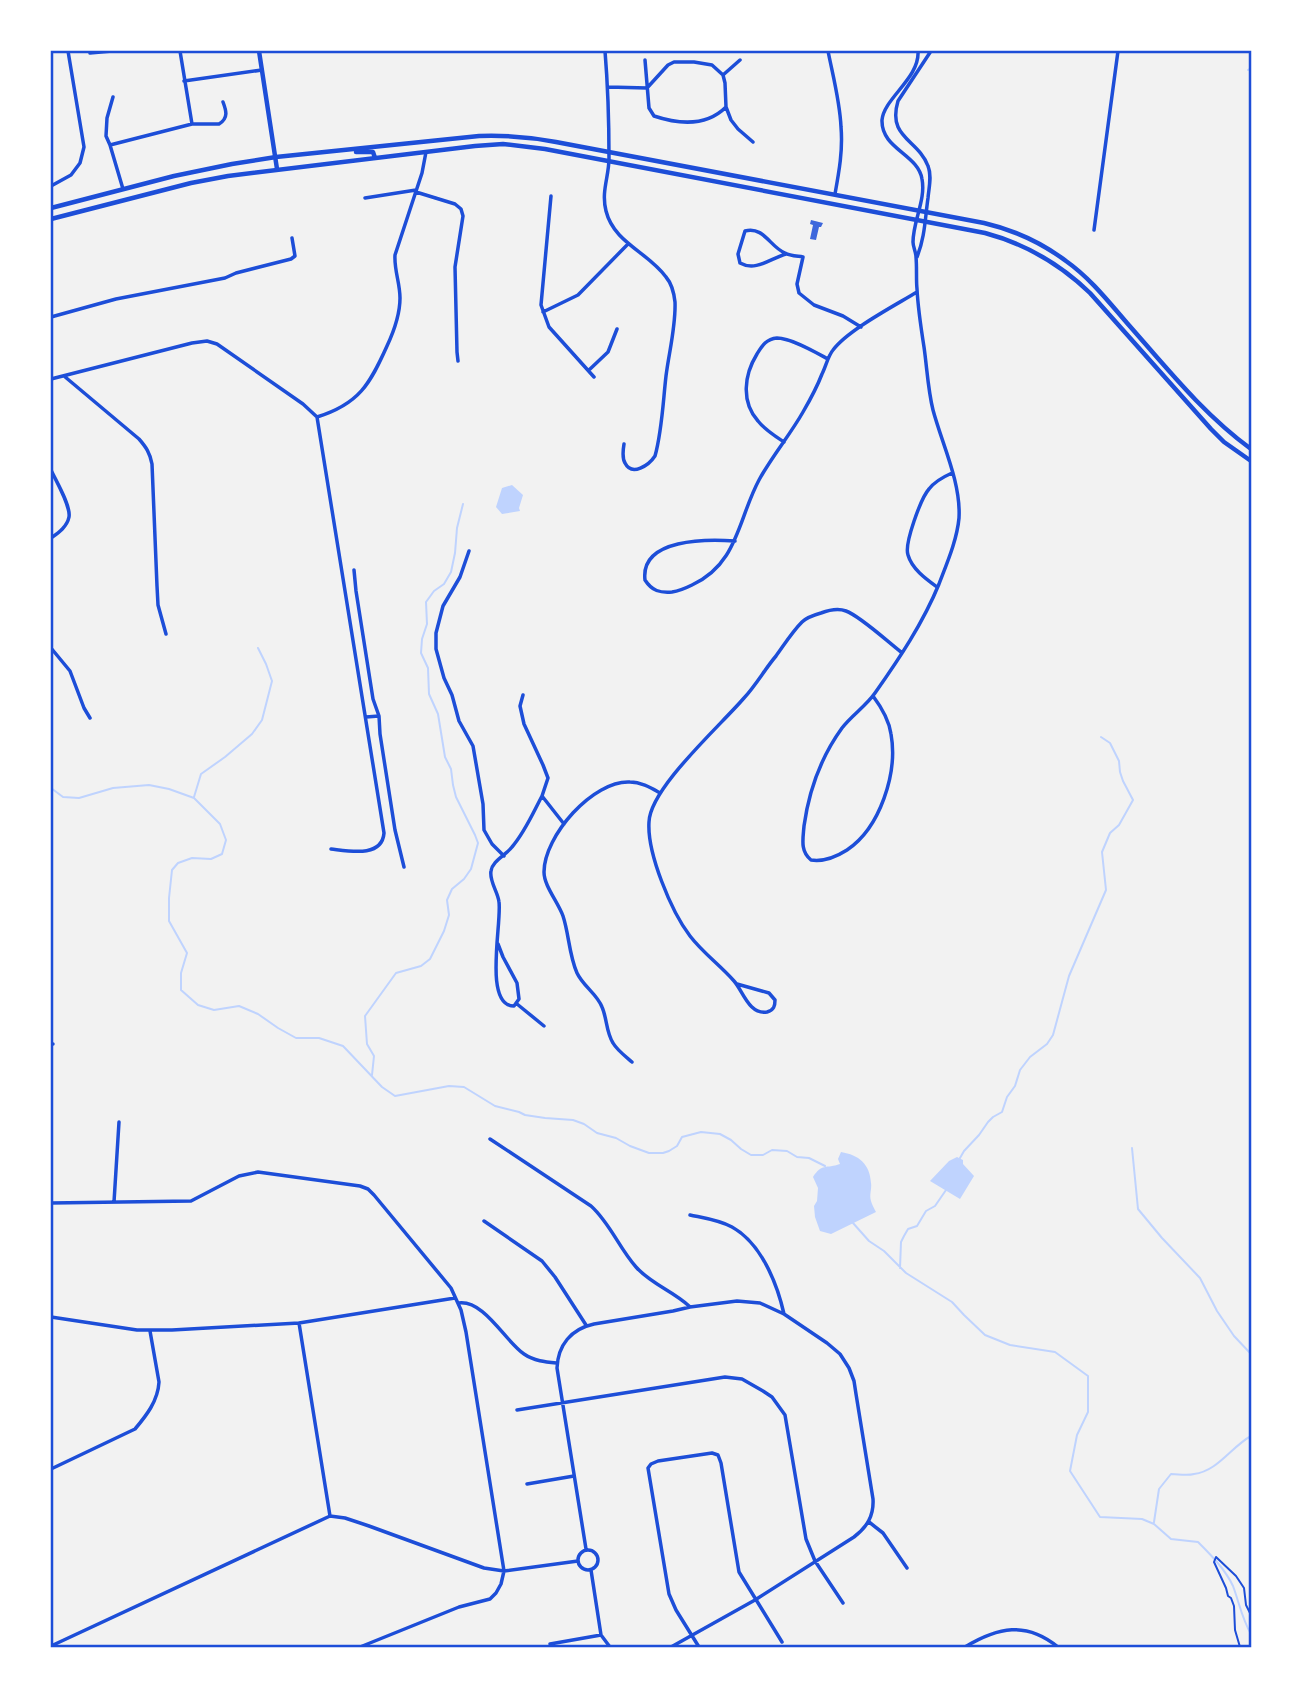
<svg xmlns="http://www.w3.org/2000/svg" width="1302" height="1698" font-family="Overpass,sans-serif">
<rect width="100%" height="100%" fill="#f2f2f2"/>
<path fill="#bfd3fe" d="M 512,485 L 523,495 L 519,508 L 520,511 L 502,514 L 496,507 L 502,488 Z
M 841,1152 C 859,1155 870,1164 871,1183 C 872,1189 869,1195 871,1201 C 872,1205 874,1208 876,1212 L 831,1234 L 820,1231 L 815,1217 L 814,1206 L 817,1201 L 818,1188 L 813,1177 C 822,1163 826,1169 840,1164 L 838,1159 Z
M 957,1157 L 963,1160 L 963,1164 L 974,1176 L 960,1199 L 930,1181 L 949,1161 Z"/>
<g fill="none" stroke-linecap="round" stroke-linejoin="round">
<path stroke="#bfd3fe" stroke-width="2" d="M 1248,70 L 1251,68
M 51,788 L 63,797 L 79,798 L 113,788 L 149,785 L 169,789 L 194,798 L 220,824 L 226,840 L 222,854 L 211,859 L 192,858 L 178,863 L 172,870 L 169,898 L 169,921 L 187,953 L 181,973 L 181,990 L 198,1005 L 214,1010 L 239,1006 L 258,1014 L 278,1028 L 296,1038 L 319,1038 L 343,1046 L 382,1087 L 395,1096 L 449,1086 L 464,1087 L 495,1106 L 519,1112 L 525,1115 L 545,1118 L 573,1120 L 584,1124 L 597,1133 L 616,1138 L 630,1146 L 649,1153 L 663,1153 L 669,1151 L 677,1146 L 682,1137 L 701,1132 L 720,1134 L 731,1140 L 741,1149 L 751,1155 L 763,1155 L 772,1150 L 787,1151 L 797,1157 L 809,1158 L 825,1166
M 194,797 L 201,774 L 225,757 L 252,734 L 262,720 L 272,681 L 266,664 L 258,648
M 372,1075 L 374,1056 L 367,1044 L 365,1016 L 396,973 L 421,966 L 430,959 L 444,931 L 449,915 L 447,900 L 452,889 L 464,879 L 471,869 L 478,843 L 475,835 L 456,797 L 453,785 L 451,769 L 445,757 L 438,714 L 429,694 L 428,668 L 421,653 L 422,639 L 427,624 L 426,602 L 434,591 L 444,584 L 451,572 L 455,553 L 457,528 L 463,504
M 1132,1148 L 1138,1209 L 1162,1238 L 1200,1278 L 1217,1311 L 1234,1336 L 1251,1354
M 960,1158 L 964,1151 L 979,1135 L 988,1122 L 993,1117 L 1002,1112 L 1007,1097 L 1015,1086 L 1020,1070 L 1030,1057 L 1047,1044 L 1053,1035 L 1069,976 L 1106,890 L 1102,852 L 1110,833 L 1119,825 L 1133,800 L 1123,781 L 1120,772 L 1119,761 L 1110,743 L 1101,737
M 853,1223 L 869,1241 L 884,1251 L 906,1273 L 952,1302 L 964,1315 L 985,1335 L 1010,1345 L 1055,1352 L 1088,1376 L 1088,1412 L 1077,1435 L 1070,1471 L 1100,1517 L 1142,1519 L 1154,1524 L 1171,1539 L 1198,1542 C 1211,1555 1225,1569 1233,1586 C 1239,1602 1242,1619 1251,1634
M 900,1268 L 901,1242 L 904,1236 L 908,1229 L 917,1226 L 926,1211 L 935,1206 L 946,1190
M 1154,1522 L 1159,1489 L 1171,1474 C 1178,1474 1187,1476 1194,1474 C 1218,1471 1231,1447 1251,1436"/>
</g>
<path fill="#3d67dc" d="M 811,220 L 823,223 L 821,227 L 819,227 L 816,240 L 810,239 L 813,225 L 810,224 Z"/>
<g fill="none" stroke-linecap="round" stroke-linejoin="round">
<path stroke="#1d4ed8" stroke-width="2" d="M 1240,1647 L 1235,1630 L 1234,1606 L 1231,1598 L 1228,1596 L 1226,1588 L 1214,1562 L 1216,1557 L 1236,1576 L 1244,1588 L 1246,1605 L 1251,1615"/>
<path stroke="#1d4ed8" stroke-width="3.5" d="M 180,51 L 192,124
M 605,51 C 608,87 609,122 609,158 C 609,177 601,191 606,211 C 614,243 648,252 666,277 C 672,284 674,293 675,302 C 676,326 669,352 666,376 C 663,402 662,431 655,456 C 649,465 632,477 625,463 C 622,458 623,450 624,444
M 828,51 C 833,76 840,102 841,127 C 843,150 839,172 835,194
M 90,53 L 112,51
M 645,60 L 649,108 L 654,116 C 678,124 706,127 726,107
M 723,75 L 740,60
M 184,81 L 262,70
M 608,87 L 647,88 L 668,65 L 674,62 L 694,62 L 712,65 L 723,75 L 725,83 L 726,107 L 731,120 L 738,129 L 753,142
M 113,97 L 107,118 L 106,136 L 110,145 L 123,189
M 110,145 L 192,124 L 219,124 C 229,118 226,110 223,102
M 51,186 L 71,175 L 80,163 L 84,147 L 68,51
M 416,192 L 455,204 L 461,209 L 463,216 L 455,267 L 457,352 L 458,361
M 551,196 L 541,305 L 549,327 L 594,377
M 365,198 L 416,190
M 1094,230 L 1118,51
M 786,254 C 771,258 756,272 740,263 L 738,254 L 745,231 C 764,226 770,247 785,253 C 790,256 797,256 803,257 L 797,284 L 799,293 L 814,305 L 843,316 L 861,327
M 917,257 C 925,237 925,219 928,198 C 929,187 932,176 928,166 C 918,139 887,138 898,101 L 931,51
M 543,312 L 578,295 L 628,244
M 51,317 L 116,299 L 225,278 L 236,273 L 291,259 L 295,256 L 292,238
M 589,370 L 608,352 L 617,329
M 64,376 L 139,439 C 146,447 150,453 152,464 L 157,586 L 158,605 L 166,634
M 51,379 L 192,343 L 207,341 L 217,344 L 303,404 L 317,417 L 384,833 C 382,858 349,851 331,849
M 317,417 C 359,404 370,384 387,346 C 394,331 400,315 400,298 C 400,283 394,270 395,255 L 422,173 L 426,152
M 784,442 C 775,436 765,430 758,421 C 741,402 744,375 757,354 C 762,346 766,339 777,338 C 791,338 815,352 828,359
M 51,470 C 56,481 71,506 69,517 C 67,527 58,533 51,538
M 735,541 C 708,539 640,538 645,580 C 652,591 660,593 672,592 C 679,591 686,588 692,585 C 738,564 738,519 759,480 C 772,456 790,435 803,412 C 810,400 817,387 822,374 C 826,366 828,356 833,350 C 848,330 894,306 917,292
M 469,551 L 460,577 L 443,606 L 436,633 L 436,649 L 444,678 L 452,695 L 459,721 L 473,746 L 483,804 L 484,830 L 492,844 L 504,856
M 354,570 L 356,591 L 373,699 L 379,716 L 366,717
M 937,587 C 926,579 912,569 908,555 C 904,544 921,498 929,489 C 935,481 943,477 952,473
M 51,648 L 70,671 L 84,708 L 90,718
M 523,695 L 520,706 L 524,724 L 543,765 L 548,778 L 542,796 L 564,824
M 873,696 C 882,708 889,720 891,734 C 898,773 880,828 847,850 C 836,857 824,862 811,860 C 800,851 803,839 804,826 C 809,790 821,757 842,728 C 852,715 866,706 875,693 C 899,659 923,623 939,584 C 947,563 957,540 959,518 C 961,482 942,444 933,410 C 928,390 927,368 924,347 C 921,328 918,309 917,289 C 916,279 917,268 916,257 C 916,252 913,247 913,242 C 913,221 926,200 922,179 C 918,154 881,149 882,120 C 884,98 920,78 918,51
M 379,716 L 380,734 L 395,830 L 404,867
M 498,944 L 503,957 L 517,983 L 519,999 L 514,1006 C 483,1006 502,923 499,902 C 498,892 489,881 491,871 C 492,861 506,855 512,847 C 525,832 533,813 542,796
M 737,984 L 769,993 L 775,1000 C 775,1006 774,1010 767,1012 C 749,1015 743,991 734,981 C 720,965 703,953 690,936 C 671,911 647,853 649,822 C 650,788 721,725 744,698 C 756,685 765,669 776,656 C 784,645 792,632 802,622 C 807,617 814,615 821,613 C 829,610 838,608 846,611 C 860,616 888,642 901,652
M 517,1004 L 544,1026
M 51,1044 L 53,1044
M 632,1062 C 625,1056 617,1050 613,1043 C 606,1032 607,1018 602,1007 C 597,994 583,986 577,973 C 569,955 569,934 563,916 C 558,902 544,886 544,872 C 544,836 593,780 630,782 C 641,782 651,788 660,793
M 490,1139 L 591,1206 C 610,1223 619,1248 636,1267 C 651,1284 673,1291 689,1306
M 114,1202 L 119,1122
M 51,1203 L 191,1201 L 239,1176 L 258,1172 L 360,1186 L 368,1189 L 374,1195 L 451,1288 L 461,1310 L 466,1332 L 504,1571 L 501,1584 L 496,1593 L 490,1599 L 459,1607 L 360,1647
M 690,1215 C 704,1218 719,1220 732,1227 C 761,1243 777,1283 784,1314
M 484,1221 L 542,1261 L 555,1277 L 586,1325
M 459,1303 C 484,1300 505,1341 524,1354 C 534,1361 546,1362 557,1363
M 51,1317 L 137,1330 L 172,1330 L 299,1323 L 455,1298
M 299,1323 L 330,1516 L 345,1518 L 369,1526 L 484,1568 L 504,1571 L 578,1561
M 517,1410 L 725,1377 L 742,1379 L 763,1391 L 772,1397 L 785,1415 L 806,1539 L 815,1561 L 843,1603
M 51,1469 L 135,1429 C 146,1416 158,1401 159,1382 L 150,1331
M 527,1484 L 574,1476
M 869,1522 L 883,1533 L 907,1568
M 586,1549 L 557,1368 C 558,1345 571,1329 594,1324 L 673,1311 L 690,1307 L 737,1301 L 760,1303 L 784,1314 L 827,1343 L 840,1354 L 849,1368 L 854,1381 L 856,1394 L 873,1499 C 874,1516 867,1527 854,1537 L 755,1600 L 671,1647
M578 1560a10 10 0 1 1 20 0a10 10 0 1 1-20 0Z
M 591,1570 L 601,1635 L 610,1647
M 550,1644 L 601,1635
M 51,1646 L 330,1516
M 699,1647 L 676,1610 L 669,1594 L 648,1468 L 651,1464 L 658,1461 L 712,1453 L 718,1455 L 721,1463 L 739,1572 L 782,1642
M 965,1647 C 998,1627 1026,1621 1058,1647"/>
<path stroke="#1d4ed8" stroke-width="4.5" d="M 259,51 L 277,169"/>
<path stroke="#1d4ed8" stroke-width="4.5" d="M 356,152 L 373,152 L 375,158
M 51,208 L 174,176 L 232,164 L 276,157 L 479,136 C 506,135 530,137 556,142 L 984,223 C 1014,230 1042,243 1066,261 C 1090,278 1108,301 1127,323 C 1166,367 1203,414 1251,449
M 51,219 L 191,183 L 228,176 L 475,146 L 503,144 L 545,149 L 985,233 C 1026,244 1059,263 1090,293 L 1211,429 L 1224,442 L 1251,461"/>
</g>
<rect width="1302" height="1698" fill="none" stroke="#ffffff" stroke-width="105"/>
<rect x="52" y="52" width="1198" height="1594" fill="none" stroke="#1d4ed8" stroke-width="2.5"/>
</svg>
